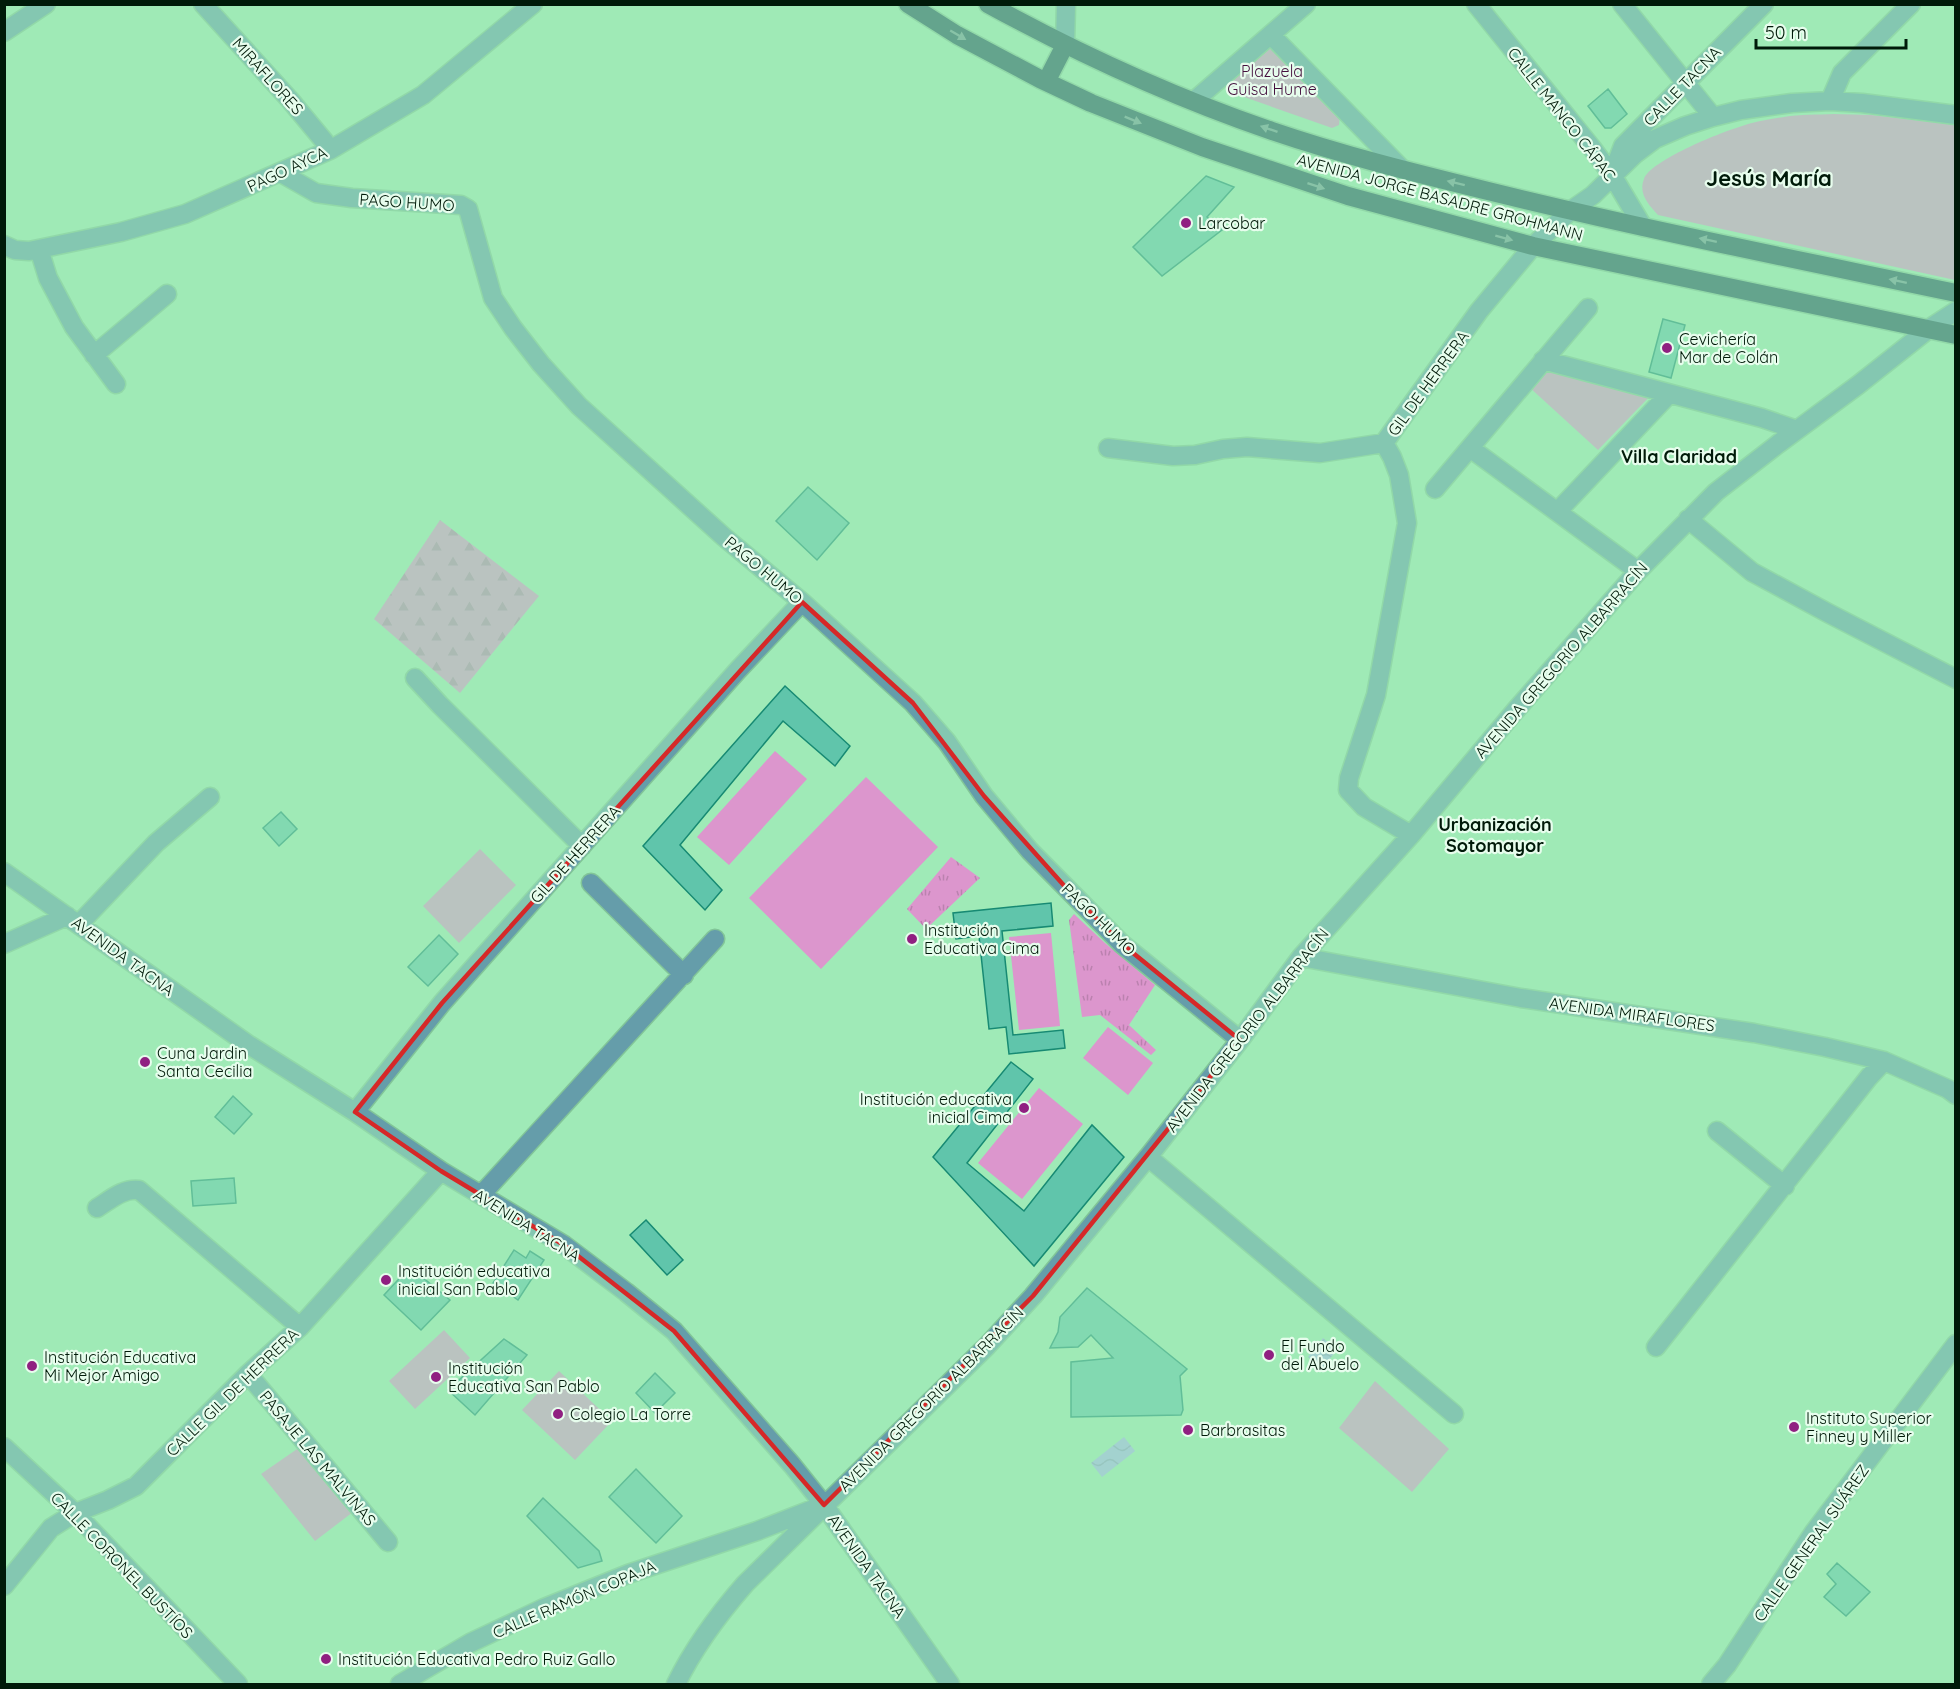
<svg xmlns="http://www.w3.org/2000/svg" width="1960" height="1689" font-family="Quicksand,sans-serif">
<defs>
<pattern id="grass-tufts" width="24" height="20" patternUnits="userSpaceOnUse" patternTransform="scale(1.5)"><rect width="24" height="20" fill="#dc96cd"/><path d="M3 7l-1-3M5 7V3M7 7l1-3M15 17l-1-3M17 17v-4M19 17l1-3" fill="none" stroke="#bb81af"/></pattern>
<pattern id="forest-firs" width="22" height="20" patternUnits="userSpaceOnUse" patternTransform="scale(1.5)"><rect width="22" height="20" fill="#dc96cd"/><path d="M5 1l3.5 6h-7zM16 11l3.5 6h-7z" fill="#bb81af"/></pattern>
<pattern id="water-waves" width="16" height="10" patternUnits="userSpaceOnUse" patternTransform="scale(1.5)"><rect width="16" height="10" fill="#a8b5ee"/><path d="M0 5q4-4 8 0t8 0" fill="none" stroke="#8f9bcb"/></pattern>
</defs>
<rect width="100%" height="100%" fill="#9feab7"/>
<path fill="url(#grass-tufts)" d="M 951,857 L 980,878 L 926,929 L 907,909 Z
M 1074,914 L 1105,943 L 1155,985 L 1129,1025 L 1156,1050 L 1151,1055 L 1100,1015 L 1082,1017 L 1069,920 Z"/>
<path fill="url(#forest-firs)" d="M 440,520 L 539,596 L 460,693 L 374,619 Z"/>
<path fill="#dc96cd" d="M 1268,48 L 1277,49 L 1340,114 L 1339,125 L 1332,128 L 1227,91 L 1227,85 Z
M 1834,114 L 1871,115 L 1955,125 L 1955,280 L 1658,215 C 1649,205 1638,194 1644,179 C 1650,161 1719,133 1739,127 C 1753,122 1769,119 1784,117 C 1800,114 1818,115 1834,114 Z
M 1545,366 L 1653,393 L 1598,450 L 1528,386 Z
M 775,751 L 807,779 L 729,865 L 697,837 Z
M 866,777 L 938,847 L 821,969 L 749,898 Z
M 480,849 L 516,885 L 459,943 L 423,906 Z
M 1051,933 L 1060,1026 L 1019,1030 L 1009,937 Z
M 1108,1027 L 1153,1063 L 1128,1095 L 1083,1058 Z
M 1039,1088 L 1083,1124 L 1022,1199 L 978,1163 Z
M 444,1330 L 470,1358 L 415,1409 L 389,1381 Z
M 559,1371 L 612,1421 L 575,1460 L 522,1410 Z
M 1375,1381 L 1449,1449 L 1412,1492 L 1339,1428 Z
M 300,1447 L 353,1512 L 315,1541 L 261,1474 Z"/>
<path fill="url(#water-waves)" d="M 1323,1338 L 1337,1350 L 1322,1368 L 1308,1357 Z
M 1124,1437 L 1135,1451 L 1102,1477 L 1091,1463 Z"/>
<path fill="#60c5ab" stroke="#178a73" stroke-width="1.5" d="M 1608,89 L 1627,114 L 1611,128 L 1605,128 L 1588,106 Z
M 1206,176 L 1234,187 L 1207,217 L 1222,230 L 1162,276 L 1133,247 Z
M 1663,319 L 1685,325 L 1671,378 L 1649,372 Z
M 808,487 L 849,523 L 817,560 L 776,521 Z
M 785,686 L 850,746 L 835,766 L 783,721 L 680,845 L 722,890 L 705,910 L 643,846 Z
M 281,812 L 297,829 L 279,846 L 263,828 Z
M 1051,903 L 1053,926 L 1002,931 L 1013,1035 L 1063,1030 L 1065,1048 L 1009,1054 L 1006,1027 L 989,1029 L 979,936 L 956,939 L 953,913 Z
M 439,935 L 458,954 L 428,986 L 408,967 Z
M 1011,1062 L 1033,1079 L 967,1163 L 1024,1211 L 1092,1125 L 1124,1157 L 1034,1266 L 933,1157 Z
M 233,1096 L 252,1114 L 234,1134 L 215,1117 Z
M 234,1178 L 236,1203 L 193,1206 L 191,1181 Z
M 646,1220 L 683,1260 L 667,1275 L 630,1235 Z
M 514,1250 L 526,1258 L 530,1251 L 544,1260 L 518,1300 L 493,1283 Z
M 410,1267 L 450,1300 L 421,1330 L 384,1295 Z
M 1087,1288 L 1187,1369 L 1180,1376 L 1183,1410 L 1181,1415 L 1071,1417 L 1071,1362 L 1113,1358 L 1091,1335 L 1078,1347 L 1050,1348 L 1058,1332 L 1060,1317 Z
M 504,1339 L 527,1355 L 475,1415 L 448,1390 Z
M 655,1373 L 675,1393 L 655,1413 L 636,1393 Z
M 636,1469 L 682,1516 L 656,1543 L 609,1497 Z
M 543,1498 L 599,1551 L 602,1561 L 578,1568 L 527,1516 Z
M 1837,1563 L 1870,1592 L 1846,1616 L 1824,1597 L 1836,1584 L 1827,1574 Z"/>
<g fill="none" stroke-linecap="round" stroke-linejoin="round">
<defs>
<path id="minor" d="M 203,4 L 290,100 L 324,141 L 330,150
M 1476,4 L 1592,148 L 1612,175 L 1643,227
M 1622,4 L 1713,117
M 4,32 L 46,4
M 1271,35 L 1402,169
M 1065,45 L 1066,4
M 1194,101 L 1306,4
M 1830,101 L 1842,73 L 1911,4
M 1614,170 L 1623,146 L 1764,4
M 281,173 L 316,193 L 352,198 L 461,205 L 468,209 L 493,298 L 513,328 L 541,364 L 579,406 L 724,537 L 802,602 L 913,703 L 947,742 L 984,796 L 1030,851 L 1122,944 L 1240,1040
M 4,245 L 15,250 L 29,251 L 121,232 L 185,214 L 330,150 L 423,95 L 533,4
M 39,249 L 48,278 L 74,327 L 116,384
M 94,355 L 167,294
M 1543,360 L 1762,418 L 1797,430
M 1384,443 L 1392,457 L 1399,475 L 1407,523 L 1376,695 L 1349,778 L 1348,790 L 1364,807 L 1411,835
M 1108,448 L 1173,456 L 1195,455 L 1223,449 L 1247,447 L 1320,453 L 1384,443 L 1479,311 L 1533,246 L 1570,211 L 1593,195 L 1635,154 L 1655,139 L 1685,126 L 1713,117 L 1741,110 L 1792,103 L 1830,101 L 1862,103 L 1956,115
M 1470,448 L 1638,571
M 1435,489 L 1588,308
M 1557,512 L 1669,394
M 1688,519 L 1752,572 L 1828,613 L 1956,679
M 415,678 L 440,705 L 582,846
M 4,872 L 249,1045 L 355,1112 L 441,1171 L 564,1245 L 626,1292 L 674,1331 L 792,1465 L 824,1505 L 950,1684
M 591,883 L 684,975
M 79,924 L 156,843 L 210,797
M 4,944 L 67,916
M 1301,957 L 1521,998 L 1754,1033 L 1825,1047 L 1884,1061 L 1948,1089 L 1956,1095
M 355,1112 L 442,1003 L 738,670 L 802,602
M 1717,1131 L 1785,1186
M 1148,1157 L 1454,1414
M 481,1195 L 715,939
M 97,1208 C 110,1200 123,1188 139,1190 L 300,1327
M 1656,1347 L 1869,1077 L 1884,1061
M 248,1374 L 388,1542
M 4,1447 L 75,1513 L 238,1684
M 4,1586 L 51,1528 L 75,1513 L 108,1500 L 136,1486 L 248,1374 L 300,1327 L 441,1171
M 400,1684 L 470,1643 L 544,1608 L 628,1574 L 757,1531 L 816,1508
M 676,1684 C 694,1647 718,1615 745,1584 L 987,1346 L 1033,1296 L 1148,1157 L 1240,1040 L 1301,957 L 1411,835 L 1515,711 L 1638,571 L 1716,492 L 1778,444 L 1858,385 L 1930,328 L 1956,311
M 1711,1684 L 1727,1665 L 1814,1532 L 1956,1344"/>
<path id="highway" d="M 908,4 L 957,35 L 1040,79 L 1091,103 L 1202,147 L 1348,196 L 1533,246 L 1956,335
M 988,4 C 1079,54 1173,97 1272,131 C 1342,155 1415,173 1488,191 C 1643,229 1799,260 1956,293
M 1046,82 L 1065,45"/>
</defs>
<use href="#minor" stroke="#82c598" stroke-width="21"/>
<use href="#highway" stroke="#82c598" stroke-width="21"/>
<use href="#minor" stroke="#659daa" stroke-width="18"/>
<use href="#highway" stroke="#1e505b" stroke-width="18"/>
</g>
<defs><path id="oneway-solid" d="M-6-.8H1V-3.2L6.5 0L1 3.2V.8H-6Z" transform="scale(1.5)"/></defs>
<g fill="#6e9595">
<use href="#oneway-solid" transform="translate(958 35) rotate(30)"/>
<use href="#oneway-solid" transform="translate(1133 120) rotate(22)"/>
<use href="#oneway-solid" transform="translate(1269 129) rotate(-161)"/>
<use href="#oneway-solid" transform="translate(1456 183) rotate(-166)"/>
<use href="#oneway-solid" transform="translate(1316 186) rotate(18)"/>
<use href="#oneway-solid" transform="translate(1504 238) rotate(15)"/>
<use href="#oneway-solid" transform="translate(1708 240) rotate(-168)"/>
<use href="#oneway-solid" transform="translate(1898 281) rotate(-168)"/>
</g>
<path d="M0 0H1960V1689H0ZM 802,602 L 913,703 L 984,796 L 1068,890 L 1122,944 L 1240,1040 L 1033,1296 L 824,1505 L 674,1331 L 564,1245 L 441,1171 L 355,1112 L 442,1003 Z" fill="#9feab7" fill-opacity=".55" fill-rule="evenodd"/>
<path fill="none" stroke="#d62828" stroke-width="4.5" stroke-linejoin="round" d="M 802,602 L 913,703 L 984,796 L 1068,890 L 1122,944 L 1240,1040 L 1033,1296 L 824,1505 L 674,1331 L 564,1245 L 441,1171 L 355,1112 L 442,1003 Z"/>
<g fill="#902081" stroke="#e7fded" stroke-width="2">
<circle cx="1186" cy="223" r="6"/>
<circle cx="1667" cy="348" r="6"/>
<circle cx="912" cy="939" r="6"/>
<circle cx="145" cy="1062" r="6"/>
<circle cx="1024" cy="1108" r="6"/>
<circle cx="386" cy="1280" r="6"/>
<circle cx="1269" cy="1355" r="6"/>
<circle cx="32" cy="1366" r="6"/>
<circle cx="436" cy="1377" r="6"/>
<circle cx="558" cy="1414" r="6"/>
<circle cx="1794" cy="1427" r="6"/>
<circle cx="1188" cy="1430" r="6"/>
<circle cx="326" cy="1659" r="6"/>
</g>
<g text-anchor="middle" stroke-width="4.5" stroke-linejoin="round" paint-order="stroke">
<g font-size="16" fill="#45103e" stroke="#e7fded">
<text x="1272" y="77">Plazuela<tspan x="1272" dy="18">Guisa Hume</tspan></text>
</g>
<g font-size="16" fill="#001a09" stroke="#e7fded">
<text transform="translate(268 76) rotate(48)" y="6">MIRAFLORES</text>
<text transform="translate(1682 86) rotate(-46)" y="6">CALLE TACNA</text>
<text transform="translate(1562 114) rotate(52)" y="6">CALLE MANCO CÁPAC</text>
<text transform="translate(287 169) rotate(-25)" y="6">PAGO AYCA</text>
<text transform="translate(1440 197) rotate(15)" y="6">AVENIDA JORGE BASADRE GROHMANN</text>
<text transform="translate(407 202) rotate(4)" y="6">PAGO HUMO</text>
<text transform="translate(1428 383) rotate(-54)" y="6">GIL DE HERRERA</text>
<text transform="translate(764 570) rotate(40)" y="6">PAGO HUMO</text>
<text transform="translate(1561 660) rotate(-49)" y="6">AVENIDA GREGORIO ALBARRACÍN</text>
<text transform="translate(575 854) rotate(-48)" y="6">GIL DE HERRERA</text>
<text transform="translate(1099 919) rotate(44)" y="6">PAGO HUMO</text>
<text transform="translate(123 956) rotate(36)" y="6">AVENIDA TACNA</text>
<text transform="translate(1632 1014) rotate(8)" y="6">AVENIDA MIRAFLORES</text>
<text transform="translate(1247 1030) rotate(-52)" y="6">AVENIDA GREGORIO ALBARRACÍN</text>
<text transform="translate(527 1225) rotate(32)" y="6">AVENIDA TACNA</text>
<text transform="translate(232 1392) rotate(-44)" y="6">CALLE GIL DE HERRERA</text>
<text transform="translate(931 1399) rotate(-45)" y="6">AVENIDA GREGORIO ALBARRACÍN</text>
<text transform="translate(318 1458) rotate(50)" y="6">PASAJE LAS MALVINAS</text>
<text transform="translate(1811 1543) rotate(-55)" y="6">CALLE GENERAL SUÁREZ</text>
<text transform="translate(122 1565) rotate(46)" y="6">CALLE CORONEL BUSTÍOS</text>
<text transform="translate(867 1566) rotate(55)" y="6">AVENIDA TACNA</text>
<text transform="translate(574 1599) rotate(-23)" y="6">CALLE RAMÓN COPAJA</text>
</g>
<g font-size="16" fill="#001a09" stroke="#e7fded" text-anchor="start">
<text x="1198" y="229">Larcobar</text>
<text x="1679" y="345">Cevichería<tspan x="1679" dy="18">Mar de Colán</tspan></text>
<text x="924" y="936">Institución<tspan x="924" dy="18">Educativa Cima</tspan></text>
<text x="157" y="1059">Cuna Jardin<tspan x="157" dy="18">Santa Cecilia</tspan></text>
<text x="1012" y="1105" text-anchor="end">Institución educativa<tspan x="1012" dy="18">inicial Cima</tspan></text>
<text x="398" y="1277">Institución educativa<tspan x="398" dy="18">inicial San Pablo</tspan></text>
<text x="1281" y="1352">El Fundo<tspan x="1281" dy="18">del Abuelo</tspan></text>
<text x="44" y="1363">Institución Educativa<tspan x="44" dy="18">Mi Mejor Amigo</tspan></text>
<text x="448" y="1374">Institución<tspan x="448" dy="18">Educativa San Pablo</tspan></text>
<text x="570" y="1420">Colegio La Torre</text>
<text x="1806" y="1424">Instituto Superior<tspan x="1806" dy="18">Finney y Miller</tspan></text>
<text x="1200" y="1436">Barbrasitas</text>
<text x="338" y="1665">Institución Educativa Pedro Ruiz Gallo</text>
</g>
<g font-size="18" font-weight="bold" fill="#001a09" stroke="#e7fded">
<text x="1679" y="463">Villa Claridad</text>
<text x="1495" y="831">Urbanización<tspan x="1495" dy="21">Sotomayor</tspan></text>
</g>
<g font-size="22" font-weight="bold" fill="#001a09" stroke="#e7fded">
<text x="1769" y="186">Jesús María</text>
</g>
</g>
<rect width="1960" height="1689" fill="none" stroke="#001a09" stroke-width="12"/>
<path d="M1756 39v9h150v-9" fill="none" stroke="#001a09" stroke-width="3"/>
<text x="1765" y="39" font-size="18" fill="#001a09" stroke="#e7fded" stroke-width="4.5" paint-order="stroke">50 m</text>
</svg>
